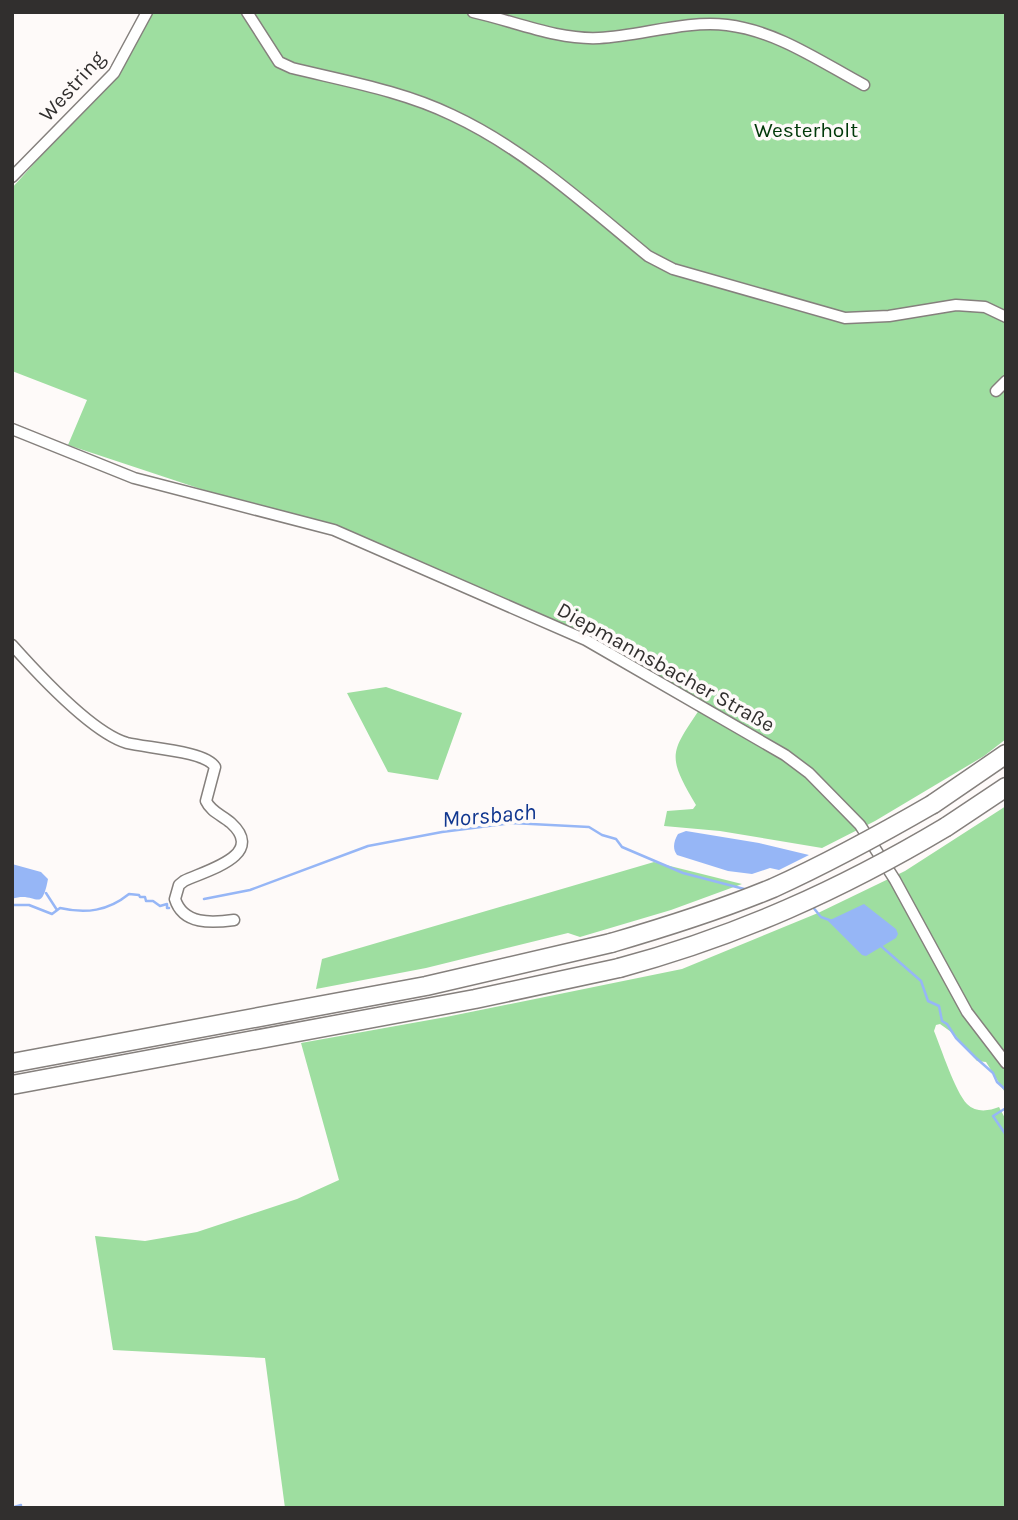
<svg xmlns="http://www.w3.org/2000/svg" width="1018" height="1520" font-family="Karla,sans-serif">
<rect width="100%" height="100%" fill="#fefaf9"/>
<path fill="#9edea0" d="M 153,12 L 1006,12 L 1006,739 L 984,756 L 875,821 L 822,848 L 720,831 L 664,826 L 667,811 L 693,809 L 696,805 C 665,753 671,753 703,704 L 587,637 L 313,520 L 231,499 L 68,445 L 87,400 L 12,371 L 12,188 L 120,68 Z
M 386,687 L 462,713 L 438,780 L 388,772 L 347,693 Z
M 1006,806 L 1006,1094 L 986,1062 L 977,1061 L 954,1034 L 940,1024 L 936,1025 L 934,1031 C 941,1048 955,1091 967,1104 C 976,1113 989,1111 999,1107 L 1006,1120 L 1006,1508 L 285,1508 L 265,1358 L 113,1350 L 95,1236 L 145,1241 L 197,1232 L 297,1199 L 339,1180 L 301,1043 L 446,1017 L 682,969 L 818,913 L 905,871 Z
M 654,862 L 742,884 L 671,910 L 580,937 L 568,933 L 426,968 L 316,989 L 322,959 Z"/>
<path fill="#96b6f6" d="M 686,831 L 759,843 L 809,855 L 779,870 L 770,868 L 752,874 L 728,871 L 677,855 C 672,848 674,841 678,834 Z
M 12,864 L 41,872 L 48,879 C 41,916 36,890 12,899 Z
M 864,904 L 896,929 L 898,934 L 896,938 L 866,956 L 862,955 L 828,921 Z"/>
<g fill="none" stroke-linecap="round" stroke-linejoin="round">
<path stroke="#96b6f6" stroke-width="2.5" d="M 46,893 L 57,910
M 204,899 L 250,890 L 368,846 L 442,832 L 512,823 L 589,827 L 602,835 L 616,839 L 622,847 L 683,873 L 748,890
M 12,905 L 29,905 L 52,914 L 60,908 C 86,914 108,911 129,894 L 139,895 L 140,897 L 145,897 L 146,901 L 153,901 L 160,906 L 167,904 L 167,908 L 169,908
M 812,906 L 821,917 L 832,921
M 881,946 L 921,981 L 928,1001 L 939,1006 L 942,1021 L 947,1024 L 956,1038 L 975,1057 L 993,1073 L 997,1082 L 1006,1090
M 1006,1108 L 993,1116 L 1006,1135
M 14,1507 L 21,1505"/>
<defs>
<path id="minor" d="M 247,12 L 279,62 L 292,68 C 345,81 403,91 452,115 C 525,149 586,205 648,256 L 673,269 L 845,318 L 889,316 L 956,305 L 985,307 L 1006,317
M 473,12 C 514,21 557,40 599,38 C 641,36 685,20 727,25 C 777,31 821,62 864,85
M 12,177 L 114,73 L 147,12
M 996,391 L 1006,381
M 12,429 L 134,478 L 334,530 L 586,640 L 785,755 L 809,773 L 860,825 L 895,880 L 967,1012 L 1006,1063
M 12,645 C 37,673 92,733 127,743 C 147,748 206,751 215,767 L 206,801 C 211,812 222,815 231,823 C 267,856 204,871 184,881 L 179,885 L 175,899 C 183,925 212,923 234,920"/>
<path id="motorway" d="M 933,804 L 1006,754
M 946,827 L 1006,787
M 12,1063 L 426,986 L 611,943
M 12,1085 L 475,999 L 619,968"/>
</defs>
<use href="#minor" stroke="#85807d" stroke-width="13"/>
<use href="#motorway" stroke="#85807d" stroke-width="21"/>
<use href="#minor" stroke="#fff" stroke-width="10"/>
<use href="#motorway" stroke="#fff" stroke-width="18"/>
<defs>
<path id="motorway-bridge" d="M 611,943 C 666,927 720,910 773,888 C 828,863 881,834 933,804
M 619,968 C 738,936 840,890 946,827"/>
</defs>
<use href="#motorway-bridge" stroke="#85807d" stroke-width="21" stroke-linecap="butt"/>
<use href="#motorway-bridge" stroke="#fff" stroke-width="18"/>
</g>
<g text-anchor="middle" stroke-width="7" stroke-linejoin="round" paint-order="stroke">
<g font-size="21" fill="#312f2e" stroke="#fefaf9">
<text transform="translate(72 86) rotate(-48)" y="7">Westring</text>
<text transform="translate(666 667) rotate(29)" y="7">Diepmannsbacher Straße</text>
</g>
<g font-size="21" fill="#003809" stroke="#fefaf9">
<text x="806" y="137">Westerholt</text>
</g>
<g font-size="23" font-style="italic" fill="#10368f" stroke="#fefaf9">
<text transform="translate(489 815) rotate(-5)" y="8">Morsbach</text>
</g>
</g>
<rect width="1018" height="1520" fill="none" stroke="#312f2e" stroke-width="28"/>
</svg>
